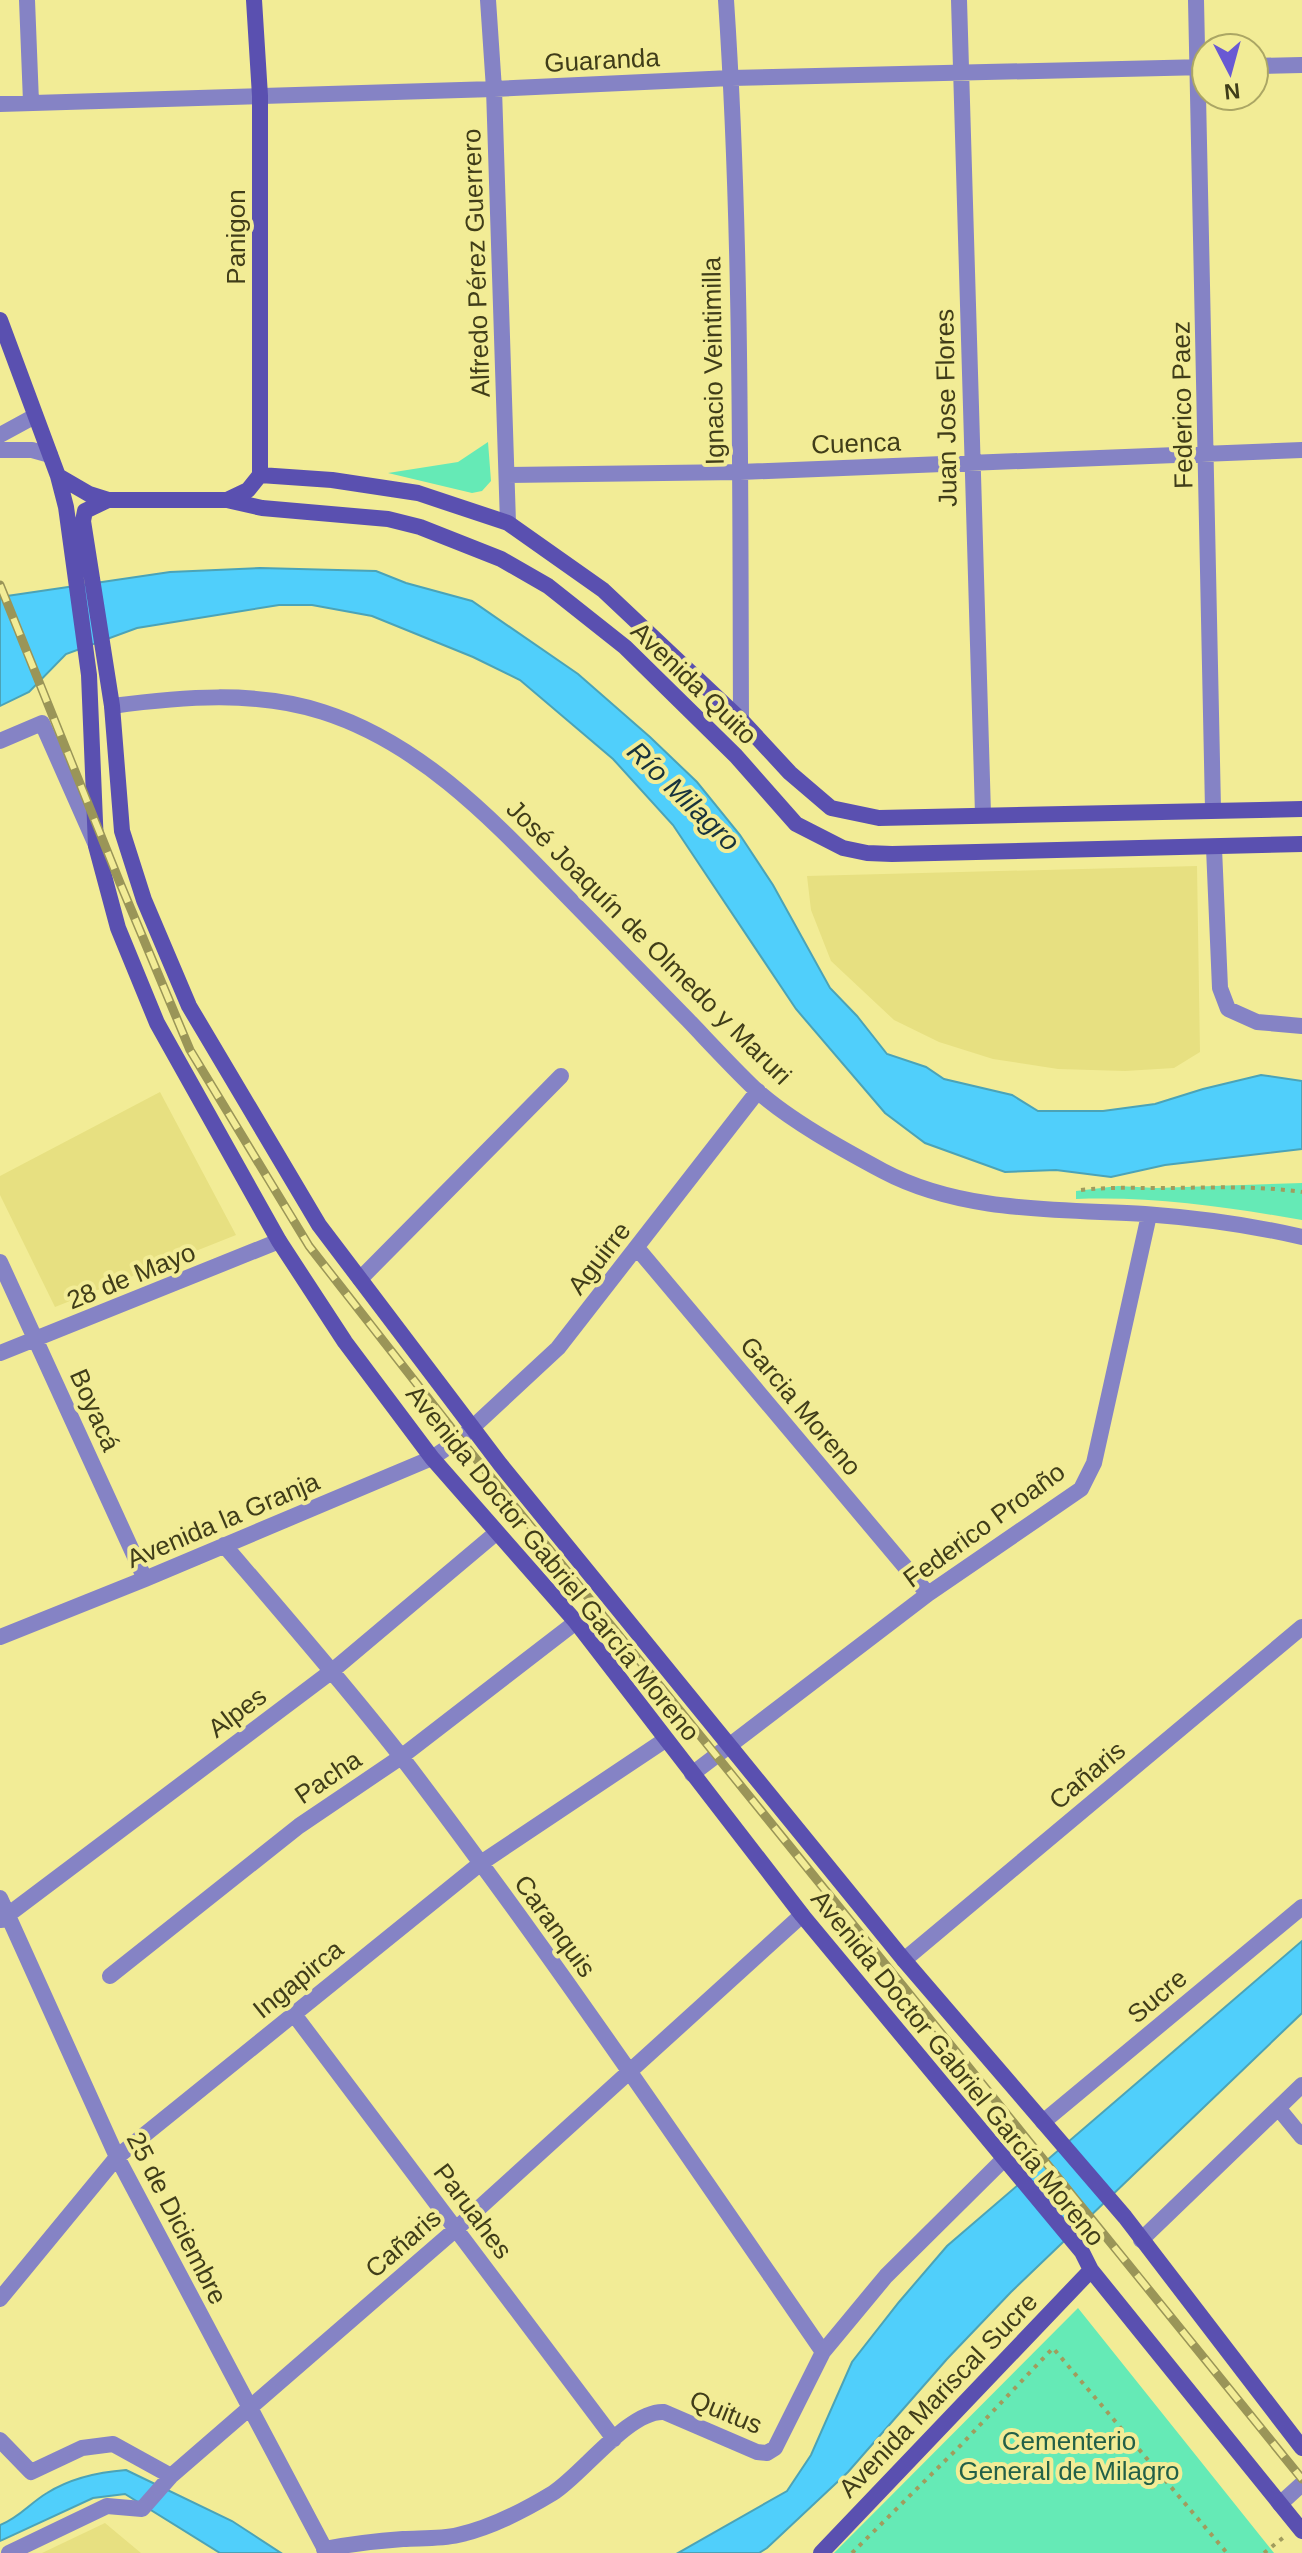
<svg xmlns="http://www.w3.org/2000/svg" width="1302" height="2553" font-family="Arial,sans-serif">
<rect width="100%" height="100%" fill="#f2ec96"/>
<path fill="#e7e081" d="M 1197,866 L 1200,1052 L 1174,1068 L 1125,1071 L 1058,1069 L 993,1059 L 939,1042 L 894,1020 L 831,961 L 811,910 L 807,876 Z
M 160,1092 L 236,1235 L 55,1307 L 0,1195 L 0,1176 Z
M 105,2523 L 141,2553 L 42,2553 Z"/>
<path fill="#65eab6" d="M 488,442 L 491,481 L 482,491 L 472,493 L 388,473 L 458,462 Z
M 1302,1183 L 1302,1220 C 1227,1207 1153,1196 1076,1199 L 1076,1191 L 1118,1186 L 1156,1188 Z
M 1078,2308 L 1274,2553 L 834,2553 Z"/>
<path fill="#50cffb" stroke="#4ba3b7" stroke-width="2" d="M 260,568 L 376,571 L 406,583 L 472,601 L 578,674 L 650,737 L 697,782 L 740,835 L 773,885 L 830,988 L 857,1016 L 887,1054 L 926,1067 L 944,1079 L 1012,1095 L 1038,1111 L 1103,1111 L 1155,1104 L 1203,1089 L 1261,1075 L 1302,1081 L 1302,1149 L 1165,1165 L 1111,1177 L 1056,1170 L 1005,1172 L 925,1143 L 885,1113 L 796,1009 L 673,825 L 613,759 L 520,680 L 473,657 L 372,616 L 312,605 L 279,605 L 137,628 L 66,654 L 29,692 L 0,706 L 0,597 L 170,572 Z
M 1302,1941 L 1302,2013 L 1011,2292 L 947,2359 L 848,2472 L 767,2548 L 759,2553 L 678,2553 L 787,2491 L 811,2455 L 852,2362 L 899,2302 L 947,2246 Z
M 126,2470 L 232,2521 L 281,2553 L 220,2553 L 125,2494 L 93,2498 L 0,2541 L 0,2525 C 19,2518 30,2503 47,2493 C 71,2478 99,2472 126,2470 Z"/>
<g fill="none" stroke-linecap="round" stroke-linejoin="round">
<path stroke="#a19c5d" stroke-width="4" stroke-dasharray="4 6" stroke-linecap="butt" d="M 1081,1190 C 1109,1187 1129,1188 1157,1188 C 1205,1188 1253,1185 1302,1192
M 852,2553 L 961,2445 L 1053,2348 L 1227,2553
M 1264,2553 L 1284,2537"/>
<path stroke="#8583c5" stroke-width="16" d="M 27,0 L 31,102
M 488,0 L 494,89 L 508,523
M 726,0 C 742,239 740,481 741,720
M 959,0 L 983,814
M 1196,0 L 1213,809
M 1254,66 L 1302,65
M 0,104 L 494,89 L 731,78 L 1206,67
M 0,435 L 35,416
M 0,450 L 32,450 L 50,455
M 508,475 L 740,472 L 1302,450
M 112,706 C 180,697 257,690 323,712 C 417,742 487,814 553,882 C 598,928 643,974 688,1020 C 710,1043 732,1067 755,1089 C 789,1120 842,1149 883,1171 C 962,1213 1058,1209 1145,1214 C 1198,1218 1251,1225 1302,1237
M 0,741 L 42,723 L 96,845
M 1214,848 L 1220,988 L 1228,1009 L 1257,1022 L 1302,1026
M 637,1248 L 928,1594
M 0,1262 L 145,1579
M 360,1279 L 561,1076
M 0,1353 L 279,1241
M 224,1545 C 285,1616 346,1686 403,1759 C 550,1952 686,2153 823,2352
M 0,1637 L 145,1579 L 432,1458 L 460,1439 L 558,1348 L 758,1091
M 692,1774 L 928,1594 L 1081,1489 L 1094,1463 L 1149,1215
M 0,1898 L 117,2157 L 327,2553
M 1,1920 L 332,1671 L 496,1533
M 904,1960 L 1302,1627
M 110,1976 L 299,1826 L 401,1757 L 576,1622
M 293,2013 L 614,2439
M 1279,2109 L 1302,2137
M 1043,2122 L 1302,1907
M 1141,2240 L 1302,2085
M 0,2299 L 117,2157 L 481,1863 L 665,1740
M 0,2440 L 31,2472 L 82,2448 L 113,2444 L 171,2476
M 1280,2504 L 1302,2484
M 324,2549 C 351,2544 376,2541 403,2539 C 421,2538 441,2539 458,2535 C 490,2528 525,2510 553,2493 C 583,2474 629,2410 664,2412 L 757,2452 L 767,2453 L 775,2448 L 823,2352 L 886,2276 L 1005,2158
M 9,2553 L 107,2506 L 142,2509 L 171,2476 L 456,2229 L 802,1915"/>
<path stroke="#5a50b0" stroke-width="16" d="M 254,0 L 260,96 L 260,475
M 0,320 L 58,476 L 66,507 L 89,675 L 96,846 L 118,928 L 157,1023 L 279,1241 L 345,1342 L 432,1458 L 576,1622 L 802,1915 L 1082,2252 L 1091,2270 L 1302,2531
M 260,475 L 332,480 L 418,493 L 508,523 L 603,590 L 741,720 L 790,773 L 831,808 L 879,818 L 1302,809
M 58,476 L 89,494 L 108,500 L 227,500 L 262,508 L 388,519 L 420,527 L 501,559 L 548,586 L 625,647 L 736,756 L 796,824 L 843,848 L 867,853 L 892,854 L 1302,844
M 108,500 L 85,511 L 83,521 L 112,706 L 122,831 L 144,900 L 189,1006 L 319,1225 L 500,1464 L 904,1960 L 1125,2217 L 1302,2448
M 227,500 L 248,490 L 260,475
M 821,2553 L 1091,2270"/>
<defs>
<path id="rail" d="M 0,585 L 120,883 L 190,1050 L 309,1246 L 460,1439 L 1302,2479"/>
</defs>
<use href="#rail" stroke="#9a9558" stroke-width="9"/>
<use href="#rail" stroke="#f2ec96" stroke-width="6" stroke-dasharray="18" stroke-linecap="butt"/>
</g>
<g text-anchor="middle" stroke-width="8" stroke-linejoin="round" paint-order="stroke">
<g font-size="26" fill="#403d19" stroke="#f2ec96">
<text transform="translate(602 60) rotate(-3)" y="9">Guaranda</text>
<text transform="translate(236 237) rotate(-90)" y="9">Panigon</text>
<text transform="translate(476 263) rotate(-92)" y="9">Alfredo Pérez Guerrero</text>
<text transform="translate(713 361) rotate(-91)" y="9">Ignacio Veintimilla</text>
<text transform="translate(1182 405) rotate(-91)" y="9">Federico Paez</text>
<text transform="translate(946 408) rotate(-91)" y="9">Juan Jose Flores</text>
<text transform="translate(856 443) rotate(-2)" y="9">Cuenca</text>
<text transform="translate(694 683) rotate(44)" y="9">Avenida Quito</text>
<text transform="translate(649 942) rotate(45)" y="9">José Joaquín de Olmedo y Maruri</text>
<text transform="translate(599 1258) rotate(-52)" y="9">Aguirre</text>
<text transform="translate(131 1276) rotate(-22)" y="9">28 de Mayo</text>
<text transform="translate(801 1406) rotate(50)" y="9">Garcia Moreno</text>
<text transform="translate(95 1410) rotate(66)" y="9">Boyacá</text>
<text transform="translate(223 1520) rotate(-23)" y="9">Avenida la Granja</text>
<text transform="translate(984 1525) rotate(-36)" y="9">Federico Proaño</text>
<text transform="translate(553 1563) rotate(51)" y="9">Avenida Doctor Gabriel García Moreno</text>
<text transform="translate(237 1712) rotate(-37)" y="9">Alpes</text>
<text transform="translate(1087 1775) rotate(-40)" y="9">Cañaris</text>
<text transform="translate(328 1777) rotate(-34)" y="9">Pacha</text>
<text transform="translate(555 1926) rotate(54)" y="9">Caranquis</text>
<text transform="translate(298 1979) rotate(-39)" y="9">Ingapirca</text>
<text transform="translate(1157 1996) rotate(-40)" y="9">Sucre</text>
<text transform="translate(958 2068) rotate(51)" y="9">Avenida Doctor Gabriel García Moreno</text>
<text transform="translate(473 2211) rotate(53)" y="9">Paruahes</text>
<text transform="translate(177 2218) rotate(63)" y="9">25 de Diciembre</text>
<text transform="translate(403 2243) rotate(-41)" y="9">Cañaris</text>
<text transform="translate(938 2395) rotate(-46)" y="9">Avenida Mariscal Sucre</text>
<text transform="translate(726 2412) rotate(22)" y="9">Quitus</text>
</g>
<g font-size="26" fill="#226048" stroke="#f2ec96">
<text x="1069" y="2450">Cementerio<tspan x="1069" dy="30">General de Milagro</tspan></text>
</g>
<g font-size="28" font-style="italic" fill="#18333d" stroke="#f2ec96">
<text transform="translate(684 796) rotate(44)" y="10">Río Milagro</text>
</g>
</g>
<g transform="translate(1230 72) rotate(174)"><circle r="38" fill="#f2ec96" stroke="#aba664" stroke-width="2"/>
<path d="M0-6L14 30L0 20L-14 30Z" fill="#6959d3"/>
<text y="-12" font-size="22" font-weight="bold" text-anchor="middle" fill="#403d19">N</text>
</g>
</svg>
